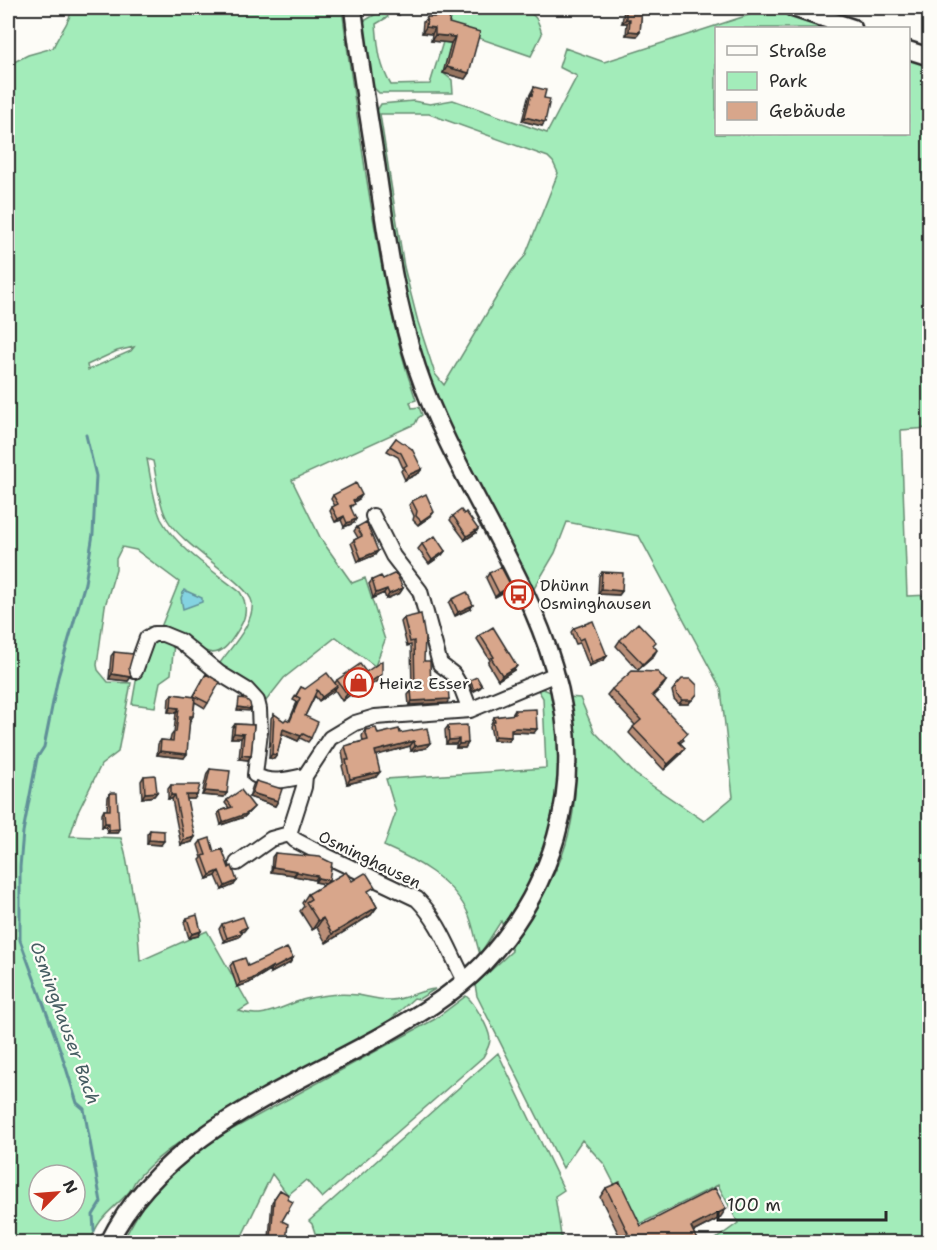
<svg xmlns="http://www.w3.org/2000/svg" width="937" height="1250" font-family="'Shantell Sans',sans-serif">
<rect width="100%" height="100%" fill="#fdfcf7"/>
<filter id="ink" filterUnits="userSpaceOnUse"><feTurbulence type="fractalNoise" baseFrequency=".0167" numOctaves="2"/><feDisplacementMap in="SourceGraphic" scale="12" xChannelSelector="R" yChannelSelector="G"/><feConvolveMatrix kernelMatrix="1 2 1 2 8 2 1 2 1" color-interpolation-filters="sRGB"/></filter>
<g filter="url(#ink)">
<path fill="#a3ecba" stroke="#678c72" stroke-width="1.5" fill-rule="evenodd" d="M 72,8 L 342,8 C 349,65 358,123 367,181 C 379,255 391,328 416,400 L 410,402 L 412,408 L 419,407 L 422,415 L 418,418 L 415,424 L 292,480 L 321,539 L 352,583 L 365,578 L 385,640 L 375,666 L 336,637 L 284,678 L 262,706 L 220,666 L 220,663 C 231,647 255,623 252,602 C 249,584 181,545 167,519 C 158,502 157,479 153,461 L 147,459 C 151,478 153,501 161,519 C 175,546 216,573 240,592 C 248,604 247,615 240,627 C 232,640 222,659 205,651 C 199,648 195,643 189,641 C 178,636 165,633 153,630 L 149,627 L 161,627 L 179,582 L 136,550 L 122,547 L 116,559 L 116,569 L 105,606 L 97,665 L 98,670 L 108,682 L 131,683 L 130,688 L 118,752 L 101,765 L 77,814 L 70,836 L 121,838 L 125,852 L 137,918 L 140,961 L 207,931 L 249,1005 L 239,1011 C 262,1020 281,1007 302,1000 C 320,995 339,993 358,995 C 368,997 379,1000 390,1000 C 406,1000 419,990 435,989 L 419,999 L 414,998 L 390,1020 L 367,1034 L 212,1120 C 186,1138 156,1156 136,1180 C 133,1184 132,1188 129,1192 C 114,1209 96,1218 91,1242 L 8,1242 L 8,65 L 28,55 L 53,48 C 59,33 70,23 72,8 ZM 134,347 L 131,351 L 88,370 L 87,365 L 117,351 ZM 39,1175 L 75,1175 L 75,1211 L 39,1211 Z
M 449,8 C 470,8 519,2 534,16 C 539,21 540,28 542,34 L 531,56 L 476,37 L 443,73 L 452,80 L 453,93 L 379,93 L 370,84 L 361,23 L 379,12 L 386,13 L 388,17 L 376,24 C 378,47 379,65 391,85 L 430,84 L 443,42 Z
M 737,8 L 770,8 L 784,10 L 839,28 L 716,28 L 716,134 L 908,134 L 909,55 L 929,63 L 929,428 L 901,430 L 907,596 L 930,595 L 929,1242 L 712,1242 L 738,1223 L 718,1185 L 636,1226 L 604,1164 L 582,1140 L 563,1168 L 477,996 L 475,985 L 512,951 L 509,943 C 524,921 542,898 554,874 C 582,818 578,756 569,697 L 580,698 L 594,731 L 635,774 L 704,821 L 733,797 L 721,689 L 639,536 L 567,522 L 555,553 L 532,592 L 430,389 L 403,291 L 376,112 L 381,104 L 413,101 L 430,104 L 453,100 L 547,133 L 577,76 L 559,67 L 565,48 L 604,62 L 761,11 ZM 380,114 L 429,114 L 548,157 L 553,162 L 558,173 L 525,256 L 512,271 L 444,385 L 435,374 L 418,322 L 404,267 Z
M 151,640 L 174,643 L 171,674 L 160,682 L 155,707 L 132,704 L 138,670 Z
M 541,688 L 553,693 L 559,705 L 562,764 L 549,844 L 535,877 L 504,928 L 501,921 L 480,954 C 475,940 474,926 468,913 C 452,879 416,860 384,846 L 396,812 L 386,779 L 546,768 L 543,698 L 538,690 Z
M 466,996 C 474,1002 489,1028 490,1039 C 490,1044 486,1052 483,1057 L 322,1198 L 306,1180 L 288,1195 L 272,1174 L 239,1242 L 122,1242 L 145,1202 L 187,1159 L 222,1135 L 435,1019 Z
M 498,1053 L 564,1190 L 555,1196 L 562,1242 L 318,1242 L 312,1224 L 309,1221 Z"/>
<path fill="#84d3e1" stroke="#609098" stroke-width="1.5" d="M 184,590 L 202,598 L 202,602 L 183,609 L 181,598 Z"/>
<g fill="none" stroke-linecap="round" stroke-linejoin="round">
<path stroke="#609098" stroke-width="3" d="M 86,435 L 96,476 L 93,534 L 85,583 L 58,677 L 44,747 L 37,758 L 23,832 L 20,867 L 20,940 L 61,1052 L 77,1103 L 84,1109 L 101,1202 L 93,1215 L 94,1231"/>
<defs>
<path id="minor" d="M 373,516 L 393,556 L 420,591 L 440,664 L 453,674 L 462,689 L 470,710
M 135,671 L 147,638 L 154,634 L 163,634 L 180,641 L 219,673 L 247,690 L 257,701 L 259,709 L 260,732 L 255,775 C 272,785 287,779 305,776
M 237,863 L 271,839 L 289,834
M 465,981 C 450,953 440,922 417,899 L 316,851 L 295,840 L 289,834 L 304,787 L 305,776 L 330,738 L 355,723 L 375,717 L 470,710 L 556,674"/>
<path id="major" d="M 793,8 L 853,28
M 908,50 L 930,57
M 109,1242 C 160,1138 282,1091 378,1038 C 415,1017 453,995 482,965 C 517,928 542,886 556,837 C 608,658 470,526 417,368 C 395,302 386,232 376,163 C 368,111 359,60 353,8"/>
</defs>
<use href="#minor" stroke="#2b2b2b" stroke-width="18"/>
<use href="#major" stroke="#2b2b2b" stroke-width="21"/>
<use href="#minor" stroke="#fdfcf7" stroke-width="14"/>
<use href="#major" stroke="#fdfcf7" stroke-width="16"/>
</g>
<path fill="#ba8f78" stroke="#2b2b2b" stroke-width="1.5" d="M 386,8 L 405,8 L 399,15 Z
M 434,8 L 451,8 L 449,23 L 469,73 L 465,79 L 443,73 L 451,43 L 431,41 L 432,34 L 422,33 L 423,22 L 427,17 L 433,17 Z
M 625,8 L 642,8 L 640,32 L 637,36 L 626,35 L 627,23 L 622,23 L 624,10 Z
M 534,87 L 544,98 L 542,126 L 522,121 L 528,98 Z
M 396,438 L 419,473 L 405,480 L 401,471 L 403,468 L 398,457 L 387,451 Z
M 333,495 L 359,499 L 354,502 L 351,508 L 354,523 L 344,527 L 341,520 L 335,522 L 330,511 L 332,507 L 335,506 L 331,499 Z
M 412,501 L 431,516 L 418,525 L 413,520 L 414,516 L 409,505 Z
M 453,516 L 476,533 L 465,540 L 450,520 Z
M 357,527 L 375,555 L 358,562 L 351,543 L 354,540 L 358,538 L 354,531 Z
M 422,544 L 445,551 L 442,555 L 429,564 L 418,549 Z
M 602,572 L 622,591 L 619,595 L 598,594 L 599,576 Z
M 489,573 L 511,586 L 508,590 L 495,597 L 486,578 Z
M 383,579 L 403,588 L 400,593 L 386,599 L 384,593 L 373,598 L 369,584 L 372,580 Z
M 452,599 L 473,605 L 470,609 L 455,616 L 449,603 Z
M 404,618 L 424,661 L 431,688 L 447,703 L 409,705 L 408,695 L 412,690 L 411,645 L 407,646 L 401,622 Z
M 574,628 L 607,656 L 604,660 L 589,666 L 580,643 L 576,644 L 571,632 Z
M 480,635 L 514,670 L 498,680 L 488,663 L 490,660 L 477,639 Z
M 620,640 L 653,646 L 653,657 L 638,670 L 616,646 Z
M 114,652 L 131,677 L 128,681 L 109,679 L 111,656 Z
M 366,672 L 377,681 L 353,697 L 350,695 L 342,701 L 335,690 L 319,701 L 315,696 L 305,716 L 311,738 L 308,742 L 300,738 L 298,741 L 282,734 L 277,755 L 274,759 L 269,758 L 271,718 L 274,714 L 284,721 L 289,721 L 297,702 L 293,700 L 301,687 L 305,689 L 335,683 L 337,680 Z
M 206,674 L 208,703 L 205,708 L 195,702 L 193,716 L 190,721 L 184,758 L 157,755 L 158,744 L 161,740 L 170,741 L 171,736 L 174,732 L 176,713 L 168,712 L 169,698 L 172,694 L 193,697 Z
M 470,680 L 482,686 L 480,688 L 473,692 L 469,683 Z
M 666,681 L 662,687 L 653,696 L 684,740 L 680,743 L 685,748 L 680,755 L 664,770 L 629,733 L 635,725 L 607,695 L 612,689 Z
M 675,687 L 694,698 L 688,704 L 679,704 L 674,699 L 672,691 Z
M 515,710 L 534,733 L 513,732 L 511,732 L 509,741 L 493,740 L 490,726 L 494,717 L 512,715 Z
M 235,724 L 254,725 L 251,756 L 248,760 L 239,759 L 241,738 L 231,738 L 232,728 Z
M 448,726 L 468,743 L 465,748 L 456,748 L 456,744 L 446,744 L 445,730 Z
M 365,730 L 378,734 L 400,733 L 426,748 L 411,751 L 410,746 L 376,755 L 376,777 L 347,784 L 342,766 L 344,763 L 342,751 L 345,746 L 363,741 L 362,736 Z
M 210,769 L 227,793 L 224,797 L 202,795 L 207,773 Z
M 144,776 L 157,792 L 154,796 L 142,798 L 141,781 Z
M 256,781 L 278,801 L 275,806 L 249,797 L 253,785 Z
M 171,785 L 197,795 L 194,799 L 187,799 L 192,842 L 181,845 L 172,799 L 168,799 L 168,789 Z
M 110,793 L 117,833 L 107,833 L 106,827 L 102,827 L 102,814 L 104,810 L 107,810 L 108,797 Z
M 227,800 L 254,807 L 244,817 L 221,825 L 218,814 L 220,811 L 229,808 L 225,803 Z
M 150,830 L 161,845 L 147,844 L 147,834 Z
M 201,841 L 214,852 L 234,885 L 222,890 L 216,876 L 207,879 L 200,860 L 202,858 L 198,845 Z
M 275,853 L 329,880 L 326,884 L 315,882 L 315,880 L 294,876 L 294,875 L 271,872 L 272,857 Z
M 352,881 L 370,894 L 377,907 L 371,915 L 326,943 L 317,927 L 312,930 L 300,911 L 304,906 L 302,903 L 308,894 Z
M 187,918 L 198,936 L 189,938 L 184,922 Z
M 222,924 L 247,927 L 244,931 L 241,932 L 239,937 L 224,942 L 219,929 Z
M 293,958 L 290,963 L 271,973 L 270,970 L 249,983 L 237,987 L 230,966 L 233,962 L 248,966 Z
M 606,1188 L 641,1226 L 720,1218 L 693,1232 L 698,1242 L 616,1242 L 620,1237 L 600,1197 Z
M 280,1190 L 287,1199 L 282,1221 L 286,1242 L 259,1242 L 261,1237 L 269,1238 L 272,1202 Z"/>
<path fill="#977461" stroke="#2b2b2b" stroke-width="1.5" d="M 626,19 L 630,19 L 627,23 L 622,23 Z
M 426,27 L 435,28 L 432,34 L 422,33 Z
M 629,31 L 640,32 L 637,36 L 626,35 Z
M 435,35 L 455,37 L 451,43 L 431,41 Z
M 447,67 L 469,73 L 465,79 L 443,73 Z
M 525,117 L 545,122 L 542,126 L 522,121 Z
M 422,469 L 419,473 L 405,480 L 408,475 Z
M 362,495 L 359,499 L 350,504 L 353,500 Z
M 434,512 L 431,516 L 418,525 L 421,521 Z
M 344,516 L 341,520 L 335,522 L 338,519 Z
M 356,519 L 354,523 L 344,527 L 347,523 Z
M 478,529 L 476,533 L 465,540 L 467,536 Z
M 378,551 L 375,555 L 358,562 L 361,558 Z
M 445,551 L 442,555 L 429,564 L 432,560 Z
M 511,586 L 508,590 L 495,597 L 499,593 Z
M 403,588 L 400,593 L 386,599 L 389,594 Z
M 387,589 L 384,593 L 373,598 L 376,593 Z
M 601,589 L 622,591 L 619,595 L 598,594 Z
M 473,605 L 470,609 L 455,616 L 458,612 Z
M 657,650 L 653,657 L 638,670 L 643,664 Z
M 607,656 L 604,660 L 589,666 L 592,662 Z
M 517,666 L 514,670 L 498,680 L 502,675 Z
M 112,674 L 131,677 L 128,681 L 109,679 Z
M 382,674 L 377,681 L 353,697 L 357,691 Z
M 666,681 L 662,687 L 647,701 L 652,695 Z
M 337,686 L 334,691 L 319,701 L 322,697 Z
M 355,689 L 350,695 L 342,701 L 347,694 Z
M 697,694 L 688,704 L 679,704 L 682,700 Z
M 449,699 L 447,703 L 409,705 L 412,701 Z
M 171,707 L 179,708 L 176,713 L 168,712 Z
M 238,707 L 251,709 L 249,711 L 237,710 Z
M 516,728 L 537,729 L 534,733 L 513,732 L 508,733 L 511,729 Z
M 283,729 L 301,736 L 298,741 L 280,733 Z
M 234,733 L 244,734 L 241,738 L 231,738 Z
M 495,736 L 511,737 L 509,741 L 493,740 Z
M 459,739 L 456,744 L 446,744 L 449,740 Z
M 414,741 L 410,746 L 371,757 L 375,751 Z
M 430,743 L 426,748 L 411,751 L 415,746 Z
M 468,743 L 465,748 L 456,748 L 459,744 Z
M 685,748 L 680,755 L 664,770 L 668,764 Z
M 160,751 L 187,754 L 184,758 L 157,755 Z
M 272,754 L 277,755 L 274,759 L 269,758 Z
M 242,755 L 251,756 L 248,760 L 239,759 Z
M 380,772 L 376,777 L 347,784 L 350,779 Z
M 205,791 L 227,793 L 224,797 L 202,795 Z
M 157,792 L 154,796 L 142,798 L 145,793 Z
M 252,793 L 278,801 L 275,806 L 249,797 Z
M 171,795 L 175,795 L 172,799 L 168,799 Z
M 186,795 L 197,795 L 194,799 L 183,799 Z
M 254,807 L 244,817 L 221,825 L 223,822 Z
M 105,823 L 109,823 L 106,827 L 102,827 Z
M 119,829 L 117,833 L 107,833 L 109,830 Z
M 195,837 L 192,842 L 181,845 L 184,840 Z
M 149,840 L 164,841 L 161,845 L 147,844 Z
M 273,867 L 297,871 L 294,875 L 271,872 Z
M 219,871 L 216,876 L 207,879 L 210,875 Z
M 297,872 L 318,876 L 315,880 L 294,876 Z
M 318,878 L 329,880 L 326,884 L 315,882 Z
M 237,881 L 234,885 L 222,890 L 225,886 Z
M 377,907 L 371,915 L 326,943 L 332,934 Z
M 323,918 L 317,927 L 312,930 L 318,921 Z
M 201,931 L 198,936 L 189,938 L 192,934 Z
M 242,933 L 239,937 L 224,942 L 227,938 Z
M 293,958 L 290,963 L 271,973 L 274,968 Z
M 273,966 L 270,970 L 249,983 L 237,987 L 240,983 Z
M 726,1209 L 720,1218 L 685,1236 L 691,1227 Z"/>
<path fill="#d8a68b" stroke="#2b2b2b" stroke-width="1.5" d="M 396,8 L 405,8 L 402,11 Z
M 437,8 L 451,8 L 449,23 L 480,32 L 469,73 L 447,67 L 455,37 L 435,35 L 435,28 L 426,27 L 427,17 L 436,17 Z
M 626,8 L 642,8 L 640,32 L 629,31 L 630,19 L 626,19 Z
M 534,87 L 546,90 L 544,98 L 550,99 L 545,122 L 525,117 L 531,94 L 532,95 Z
M 396,438 L 412,449 L 422,469 L 408,475 L 404,467 L 407,465 L 401,453 L 390,446 Z
M 356,483 L 362,495 L 353,500 L 355,504 L 350,506 L 356,519 L 347,523 L 344,516 L 338,519 L 332,507 L 338,504 L 333,495 Z
M 426,494 L 434,512 L 421,521 L 416,516 L 417,511 L 412,501 Z
M 461,510 L 464,514 L 466,512 L 478,529 L 467,536 L 453,516 Z
M 366,522 L 378,551 L 361,558 L 354,540 L 362,536 L 357,527 Z
M 435,536 L 445,551 L 432,560 L 422,544 Z
M 501,567 L 511,586 L 499,593 L 489,573 Z
M 602,572 L 623,573 L 622,591 L 601,589 Z
M 396,573 L 403,588 L 389,594 L 387,589 L 376,593 L 372,580 L 381,576 L 383,579 Z
M 467,592 L 473,605 L 458,612 L 452,599 Z
M 421,614 L 425,637 L 424,661 L 430,661 L 431,688 L 448,686 L 449,699 L 412,701 L 411,690 L 415,690 L 414,641 L 410,642 L 404,618 Z
M 593,621 L 607,656 L 592,662 L 583,638 L 579,640 L 574,628 Z
M 638,623 L 656,642 L 653,645 L 657,650 L 643,664 L 620,640 Z
M 493,627 L 517,666 L 502,675 L 491,658 L 494,657 L 480,635 Z
M 114,652 L 133,654 L 129,668 L 131,677 L 112,674 Z
M 382,661 L 382,674 L 357,691 L 355,689 L 347,694 L 337,680 L 360,664 L 366,672 Z
M 632,671 L 658,672 L 666,681 L 652,695 L 688,733 L 679,742 L 685,748 L 668,764 L 633,727 L 641,720 L 612,689 Z
M 327,673 L 337,686 L 322,697 L 317,690 L 305,716 L 318,722 L 311,738 L 303,734 L 301,736 L 283,729 L 277,755 L 272,754 L 274,714 L 284,721 L 286,719 L 290,721 L 300,698 L 296,696 L 301,687 L 305,689 Z
M 206,674 L 220,682 L 208,703 L 194,696 Z
M 477,677 L 482,686 L 474,690 L 470,680 Z
M 682,679 L 691,679 L 697,685 L 697,694 L 692,700 L 682,700 L 677,695 L 675,687 Z
M 172,694 L 195,697 L 193,716 L 190,716 L 187,754 L 160,751 L 161,740 L 173,741 L 174,732 L 176,732 L 179,708 L 171,707 Z
M 239,698 L 246,699 L 250,703 L 251,709 L 238,707 Z
M 536,709 L 537,729 L 516,728 L 511,729 L 511,737 L 495,736 L 493,722 L 495,722 L 494,717 L 515,714 L 515,710 Z
M 235,724 L 254,725 L 251,756 L 242,755 L 244,734 L 234,733 Z
M 467,725 L 468,743 L 459,744 L 459,739 L 449,740 L 448,726 Z
M 376,728 L 378,734 L 399,729 L 400,733 L 427,728 L 430,743 L 415,746 L 414,741 L 375,751 L 380,772 L 350,779 L 346,760 L 349,760 L 345,746 L 368,740 L 365,730 Z
M 210,769 L 230,771 L 227,793 L 205,791 Z
M 155,775 L 157,792 L 145,793 L 144,776 Z
M 256,781 L 282,789 L 278,801 L 252,793 Z
M 171,785 L 200,785 L 197,795 L 186,795 L 195,837 L 184,840 L 175,795 L 171,795 Z
M 241,790 L 254,807 L 246,814 L 223,822 L 220,811 L 232,807 L 227,800 Z
M 110,793 L 117,793 L 119,829 L 109,830 L 109,823 L 105,823 L 104,810 L 110,810 Z
M 150,830 L 164,831 L 164,841 L 149,840 Z
M 210,838 L 214,852 L 222,849 L 229,868 L 232,866 L 237,881 L 225,886 L 219,871 L 210,875 L 203,856 L 206,855 L 201,841 Z
M 275,853 L 320,857 L 332,863 L 329,880 L 318,878 L 318,876 L 297,872 L 297,871 L 273,867 Z
M 346,872 L 352,881 L 365,873 L 367,874 L 375,887 L 368,891 L 377,907 L 332,934 L 323,918 L 318,921 L 306,902 L 311,899 L 308,894 Z
M 197,915 L 201,931 L 192,934 L 187,918 Z
M 243,917 L 247,927 L 240,930 L 242,933 L 227,938 L 222,924 Z
M 287,948 L 293,958 L 274,968 L 273,966 L 252,979 L 240,983 L 233,962 L 245,958 L 248,966 Z
M 620,1182 L 641,1226 L 715,1188 L 726,1209 L 691,1227 L 698,1242 L 623,1242 L 620,1237 L 628,1233 L 606,1188 Z
M 280,1190 L 289,1195 L 287,1199 L 293,1202 L 282,1221 L 288,1224 L 286,1242 L 261,1242 L 261,1237 L 271,1238 L 274,1199 Z"/>
</g>
<defs>
<symbol id="bus-ring" viewBox="-11 -11 22 22"><circle r="9.5" fill="#fdfcf7" stroke="#c8321e" stroke-width="1.5"/><path d="M-5-6H5V4H4V6H2V4H-2V6H-4V4H-5ZM-3.5-4V0h7V-4ZM-3.5 1.2v1.5H-2V1.2ZM2 1.2v1.5H3.5V1.2Z" fill="#c8321e"/></symbol>
<symbol id="shop-ring" viewBox="-11 -11 22 22"><circle r="9.5" fill="#fdfcf7" stroke="#c8321e" stroke-width="1.5"/><path d="M-5-2.5h2.3a2.7 3.5 0 0 1 5.4 0H5L5.5 6h-11ZM-1.5-2.5h3a1.5 2.3 0 0 0-3 0Z" fill="#c8321e"/></symbol>
</defs>
<g fill-rule="evenodd">
<use href="#bus-ring" x="502" y="578" width="33" height="33"/>
<use href="#shop-ring" x="342" y="666" width="33" height="33"/>
</g>
<g text-anchor="middle" stroke-width="4.5" stroke-linejoin="round" paint-order="stroke">
<g font-size="16" fill="#2b2b2b" stroke="#fdfcf7" text-anchor="start">
<text x="540" y="591">Dhünn<tspan x="540" dy="18">Osminghausen</tspan></text>
<text x="379" y="689">Heinz Esser</text>
</g>
<g font-size="16" fill="#2b2b2b" stroke="#fdfcf7">
<text transform="translate(370 859) rotate(26)" y="6">Osminghausen</text>
</g>
<g font-size="18" font-style="italic" fill="#465d62" stroke="#fdfcf7">
<text transform="translate(65 1023) rotate(70)" y="6">Osminghauser Bach</text>
</g>
</g>
<rect width="937" height="1250" fill="none" stroke="#fdfcf7" stroke-width="30"/>
<rect x="15" y="15" width="907" height="1220" fill="none" stroke="#2b2b2b" stroke-width="2" filter="url(#ink)"/>
<rect x="715" y="27" width="195" height="108" fill="#fdfcf7" stroke="#a9a8a5" stroke-width="1.5"/>
<rect x="727" y="46" width="30" height="9" fill="#fdfcf7" stroke="#a9a8a5" stroke-width="1.5"/>
<text x="769" y="57" font-size="18" fill="#2b2b2b">Straße</text>
<rect x="727" y="72" width="30" height="18" fill="#a3ecba" stroke="#a9a8a5" stroke-width="1.5"/>
<text x="769" y="87" font-size="18" fill="#2b2b2b">Park</text>
<rect x="727" y="102" width="30" height="18" fill="#d8a68b" stroke="#a9a8a5" stroke-width="1.5"/>
<text x="769" y="117" font-size="18" fill="#2b2b2b">Gebäude</text>
<g transform="translate(57 1193) rotate(65)"><circle r="28" fill="#fdfcf7" stroke="#a9a8a5" stroke-width="1.5"/>
<path d="M0-4.5L10 22L0 15L-10 22Z" fill="#c8321e"/>
<text y="-9" font-size="16" font-weight="bold" text-anchor="middle" fill="#2b2b2b">N</text>
</g>
<path d="M718 1211v9h168v-9" fill="none" stroke="#2b2b2b" stroke-width="3"/>
<text x="727" y="1211" font-size="18" fill="#2b2b2b" stroke="#fdfcf7" stroke-width="4.5" paint-order="stroke">100 m</text>
</svg>
